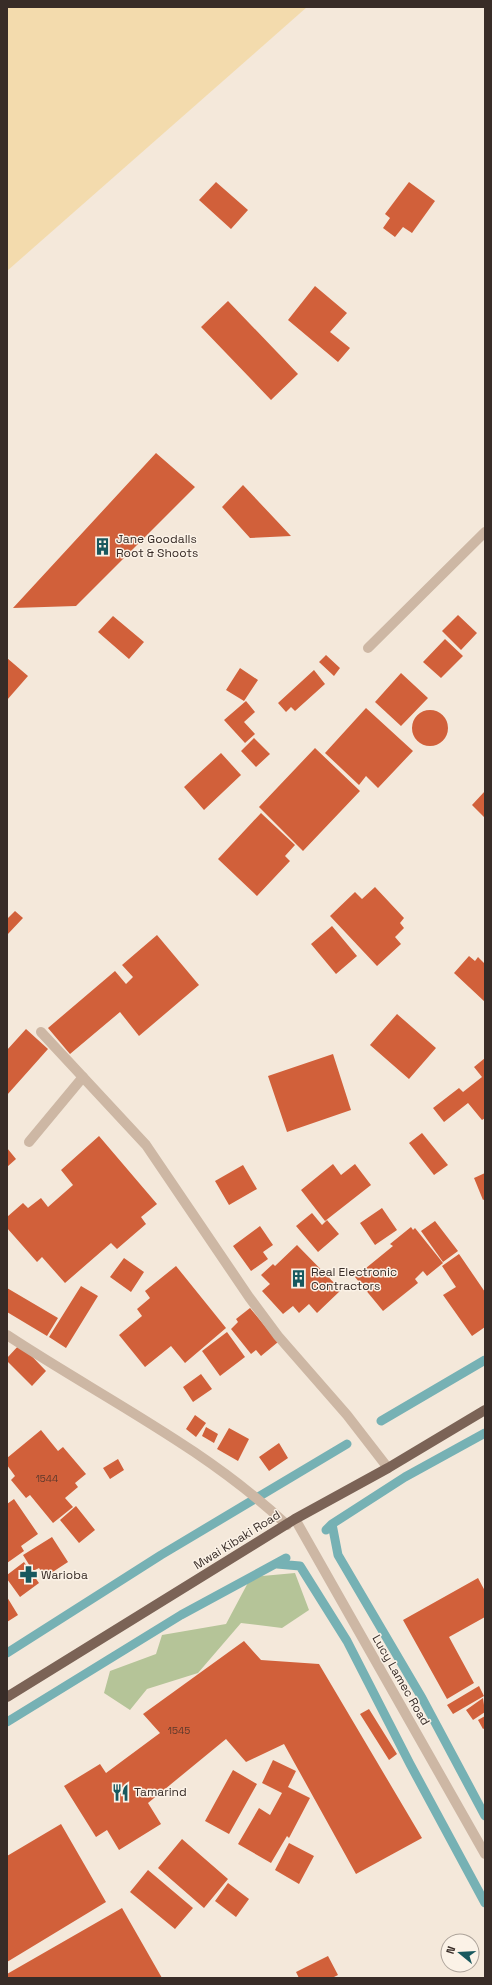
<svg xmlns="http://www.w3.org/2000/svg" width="492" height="1985" font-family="'Space Grotesk',sans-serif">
<rect width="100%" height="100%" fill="#f4e8da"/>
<path fill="#b5c498" d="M 295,1573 L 309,1610 L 282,1628 L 241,1623 L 198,1673 L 147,1689 L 130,1710 L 104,1693 L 110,1671 L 156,1654 L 162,1635 L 226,1624 L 251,1577 Z"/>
<path fill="#f3dbad" d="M 7,7 L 307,7 L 7,271 Z"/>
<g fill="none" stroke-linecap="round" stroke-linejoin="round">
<path stroke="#76b1b4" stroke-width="9" d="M 381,1421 L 485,1360
M 332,1524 L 338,1555 L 422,1698 L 485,1816
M 326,1530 L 332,1524 L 405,1477 L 485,1433
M 277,1564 L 300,1566 L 347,1641 L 410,1764 L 485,1903
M 7,1653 L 161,1555 L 347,1444
M 7,1722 L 181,1615 L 286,1558"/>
</g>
<path fill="#d1603a" d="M 216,182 L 248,210 L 231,229 L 199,200 Z
M 409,182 L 435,201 L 412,233 L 403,227 L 395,237 L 383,228 L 390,218 L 385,214 Z
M 315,286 L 347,313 L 330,332 L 350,348 L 338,362 L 288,320 Z
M 228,301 L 298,374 L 271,400 L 201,327 Z
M 156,453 L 195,487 L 76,606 L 13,608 Z
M 243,485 L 291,536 L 250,538 L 222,507 Z
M 458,615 L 477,633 L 461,650 L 442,631 Z
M 113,616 L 144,642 L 129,659 L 98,632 Z
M 445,639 L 463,656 L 441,678 L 423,662 Z
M 326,655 L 340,668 L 334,676 L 319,662 Z
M 7,658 L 28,676 L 7,700 Z
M 240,668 L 258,680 L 244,701 L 226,690 Z
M 314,670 L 325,684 L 295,711 L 291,707 L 286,712 L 278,703 Z
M 401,673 L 428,698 L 401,726 L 375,702 Z
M 246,701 L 255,712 L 244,722 L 255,734 L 245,743 L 224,720 Z
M 366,708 L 413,751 L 378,788 L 366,776 L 359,785 L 325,753 Z
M412 728a18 18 0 1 1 36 0a18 18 0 1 1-36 0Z
M 254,738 L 270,754 L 256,767 L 241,751 Z
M 315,748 L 360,791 L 303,851 L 259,807 Z
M 221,753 L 241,775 L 204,810 L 184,787 Z
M 485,791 L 485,818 L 472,805 Z
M 261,813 L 295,845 L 285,856 L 290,861 L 257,896 L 218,859 Z
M 375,887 L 404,918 L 400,923 L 404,928 L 395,937 L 401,944 L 377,966 L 330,916 L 355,892 L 362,899 Z
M 15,911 L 23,918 L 7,935 L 7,919 Z
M 332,926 L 357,956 L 336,974 L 311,944 Z
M 157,935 L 199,985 L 139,1036 L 120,1012 L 70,1054 L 48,1028 L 115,971 L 126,984 L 133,977 L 122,965 Z
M 469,956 L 475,961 L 478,957 L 485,964 L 485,1002 L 454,973 Z
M 397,1014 L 436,1048 L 409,1079 L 370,1045 Z
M 26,1029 L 48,1049 L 7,1095 L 7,1050 Z
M 333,1054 L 351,1110 L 287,1132 L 268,1076 Z
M 485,1058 L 485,1118 L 482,1120 L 468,1103 L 444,1122 L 433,1108 L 459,1088 L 463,1092 L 482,1077 L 474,1067 Z
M 422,1133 L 448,1165 L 434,1175 L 409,1143 Z
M 99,1136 L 157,1204 L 141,1217 L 146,1224 L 117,1249 L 111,1243 L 65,1283 L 42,1257 L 37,1262 L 7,1228 L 7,1217 L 23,1203 L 28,1208 L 41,1198 L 48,1207 L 73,1185 L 61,1170 Z
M 7,1148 L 16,1159 L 7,1167 Z
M 333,1164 L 341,1175 L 355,1164 L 371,1185 L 325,1221 L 301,1190 Z
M 243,1165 L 257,1189 L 229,1205 L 215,1181 Z
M 485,1173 L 485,1199 L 483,1200 L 474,1178 Z
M 382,1208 L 397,1230 L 375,1245 L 360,1223 Z
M 312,1213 L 322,1225 L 327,1220 L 339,1234 L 318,1252 L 296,1226 Z
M 435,1221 L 458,1251 L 443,1262 L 421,1231 Z
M 260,1226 L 273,1245 L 263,1252 L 268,1259 L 251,1271 L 233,1246 Z
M 411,1227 L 413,1230 L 415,1228 L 443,1263 L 427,1276 L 423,1271 L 415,1279 L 418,1283 L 383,1311 L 355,1277 L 393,1246 L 390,1244 Z
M 297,1245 L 341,1290 L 317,1313 L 309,1304 L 299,1313 L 293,1306 L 283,1314 L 262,1291 L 270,1284 L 261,1275 L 273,1264 L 275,1266 Z
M 459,1254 L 485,1292 L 485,1327 L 472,1336 L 443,1295 L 456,1287 L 442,1266 Z
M 124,1258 L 144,1272 L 131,1292 L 110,1277 Z
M 176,1266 L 226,1328 L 185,1363 L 171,1346 L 145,1367 L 119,1335 L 142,1316 L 137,1309 L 150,1298 L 145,1291 Z
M 81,1286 L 98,1296 L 66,1348 L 49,1337 Z
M 7,1288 L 58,1318 L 47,1336 L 7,1312 Z
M 250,1308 L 278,1342 L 261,1356 L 256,1350 L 251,1354 L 231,1329 L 238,1322 L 236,1319 Z
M 227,1332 L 245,1357 L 220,1376 L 202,1351 Z
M 20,1344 L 46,1371 L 32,1386 L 7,1361 L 7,1358 Z
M 201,1374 L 212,1389 L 193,1402 L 183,1387 Z
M 195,1415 L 206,1423 L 196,1437 L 186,1429 Z
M 206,1427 L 218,1434 L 214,1443 L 202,1436 Z
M 229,1428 L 249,1439 L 238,1461 L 217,1449 Z
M 41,1430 L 58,1451 L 63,1447 L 86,1474 L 75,1483 L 78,1487 L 65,1498 L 73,1507 L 53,1523 L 30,1495 L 26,1498 L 11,1480 L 15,1476 L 7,1465 L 7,1458 Z
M 279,1443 L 288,1458 L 269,1471 L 259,1457 Z
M 118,1459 L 124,1470 L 110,1479 L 103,1468 Z
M 14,1499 L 38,1534 L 21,1546 L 24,1551 L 7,1563 L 7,1504 Z
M 76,1506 L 95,1530 L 79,1543 L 60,1520 Z
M 52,1537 L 68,1562 L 45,1577 L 39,1568 L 33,1571 L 23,1555 Z
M 24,1562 L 39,1583 L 20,1597 L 7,1579 L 7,1575 Z
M 478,1578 L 485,1591 L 485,1617 L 449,1637 L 474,1683 L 447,1699 L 403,1620 Z
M 7,1597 L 18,1615 L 7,1622 Z
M 244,1641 L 261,1660 L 319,1664 L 422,1838 L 356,1874 L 284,1744 L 246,1762 L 226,1739 L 148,1803 L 161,1824 L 119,1850 L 107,1830 L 96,1837 L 64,1786 L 100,1764 L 106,1773 L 160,1733 L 143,1714 Z
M 479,1686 L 484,1696 L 453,1714 L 447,1705 Z
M 483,1698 L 485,1712 L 473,1720 L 466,1710 Z
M 369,1709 L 397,1754 L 389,1760 L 360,1714 Z
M 485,1716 L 485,1728 L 483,1729 L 478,1720 Z
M 273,1760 L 296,1771 L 288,1787 L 310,1798 L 289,1838 L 287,1836 L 271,1863 L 238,1844 L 259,1808 L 270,1815 L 282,1793 L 262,1783 Z
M 233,1770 L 257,1784 L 229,1834 L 205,1821 Z
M 61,1824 L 106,1902 L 7,1962 L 7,1856 Z
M 182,1839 L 228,1879 L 204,1908 L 158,1868 Z
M 289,1843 L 314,1856 L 299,1884 L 275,1870 Z
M 148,1870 L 193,1908 L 175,1929 L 130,1892 Z
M 228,1883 L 249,1899 L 236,1917 L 215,1901 Z
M 122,1908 L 162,1978 L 7,1978 L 7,1974 Z
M 328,1956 L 338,1975 L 332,1978 L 299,1978 L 296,1972 Z"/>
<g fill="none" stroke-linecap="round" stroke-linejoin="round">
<path stroke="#cdb7a4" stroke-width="10" d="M 29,1142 L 83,1077"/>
<path stroke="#cdb7a4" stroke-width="10" d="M 368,648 L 485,532
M 41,1032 L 146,1145 L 249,1297 L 278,1336 L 347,1415 L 388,1468
M 7,1335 C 101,1397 204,1447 287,1525
M 295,1519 L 485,1854"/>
<path stroke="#7b6356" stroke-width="10" d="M 7,1697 L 295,1519 L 388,1468 L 485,1410"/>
</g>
<defs>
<symbol id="building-bare" viewBox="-9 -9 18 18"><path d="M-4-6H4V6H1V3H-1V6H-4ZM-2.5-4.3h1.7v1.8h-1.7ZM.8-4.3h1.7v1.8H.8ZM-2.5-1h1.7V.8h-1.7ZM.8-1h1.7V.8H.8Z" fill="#18585e" stroke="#fbf2e7" stroke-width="2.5" paint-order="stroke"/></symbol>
<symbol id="pharmacy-bare" viewBox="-9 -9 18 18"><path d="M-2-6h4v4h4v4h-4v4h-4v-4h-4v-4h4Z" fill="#18585e" stroke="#fbf2e7" stroke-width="2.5" paint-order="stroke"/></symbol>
<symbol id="restaurant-bare" viewBox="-9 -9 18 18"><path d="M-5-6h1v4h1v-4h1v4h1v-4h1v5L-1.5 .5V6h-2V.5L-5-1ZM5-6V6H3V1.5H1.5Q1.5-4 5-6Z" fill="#18585e" stroke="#fbf2e7" stroke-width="2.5" paint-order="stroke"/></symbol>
</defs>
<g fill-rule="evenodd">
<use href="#building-bare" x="90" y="534" width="25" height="25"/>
<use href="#building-bare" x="286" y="1266" width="25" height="25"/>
<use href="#pharmacy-bare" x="16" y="1562" width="25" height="25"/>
<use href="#restaurant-bare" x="108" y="1780" width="25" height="25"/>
</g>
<g text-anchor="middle" stroke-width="3" stroke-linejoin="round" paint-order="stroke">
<g font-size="10" fill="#5e392c">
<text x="47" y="1482">1544</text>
<text x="179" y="1734">1545</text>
</g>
<g font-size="12" fill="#382c27" stroke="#fbf2e7" text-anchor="start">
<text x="116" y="543">Jane Goodalls<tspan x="116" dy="14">Root &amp; Shoots</tspan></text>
<text x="311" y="1276">Real Electronic<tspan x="311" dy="14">Contractors</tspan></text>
<text x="41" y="1579">Warioba</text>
<text x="134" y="1796">Tamarind</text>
</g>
<g font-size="12" fill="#382c27" stroke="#fbf2e7">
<text transform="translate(237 1540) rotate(-32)" y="4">Mwai Kibaki Road</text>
<text transform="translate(401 1680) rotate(60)" y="4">Lucy Lamec Road</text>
</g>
</g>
<rect width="492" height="1985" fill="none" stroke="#382c27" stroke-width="16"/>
<g transform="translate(460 1953) rotate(288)"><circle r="19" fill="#fbf2e7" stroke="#ada39a"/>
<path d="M0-3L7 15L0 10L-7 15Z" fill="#18585e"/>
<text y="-6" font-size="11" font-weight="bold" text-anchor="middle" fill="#382c27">N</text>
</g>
</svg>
